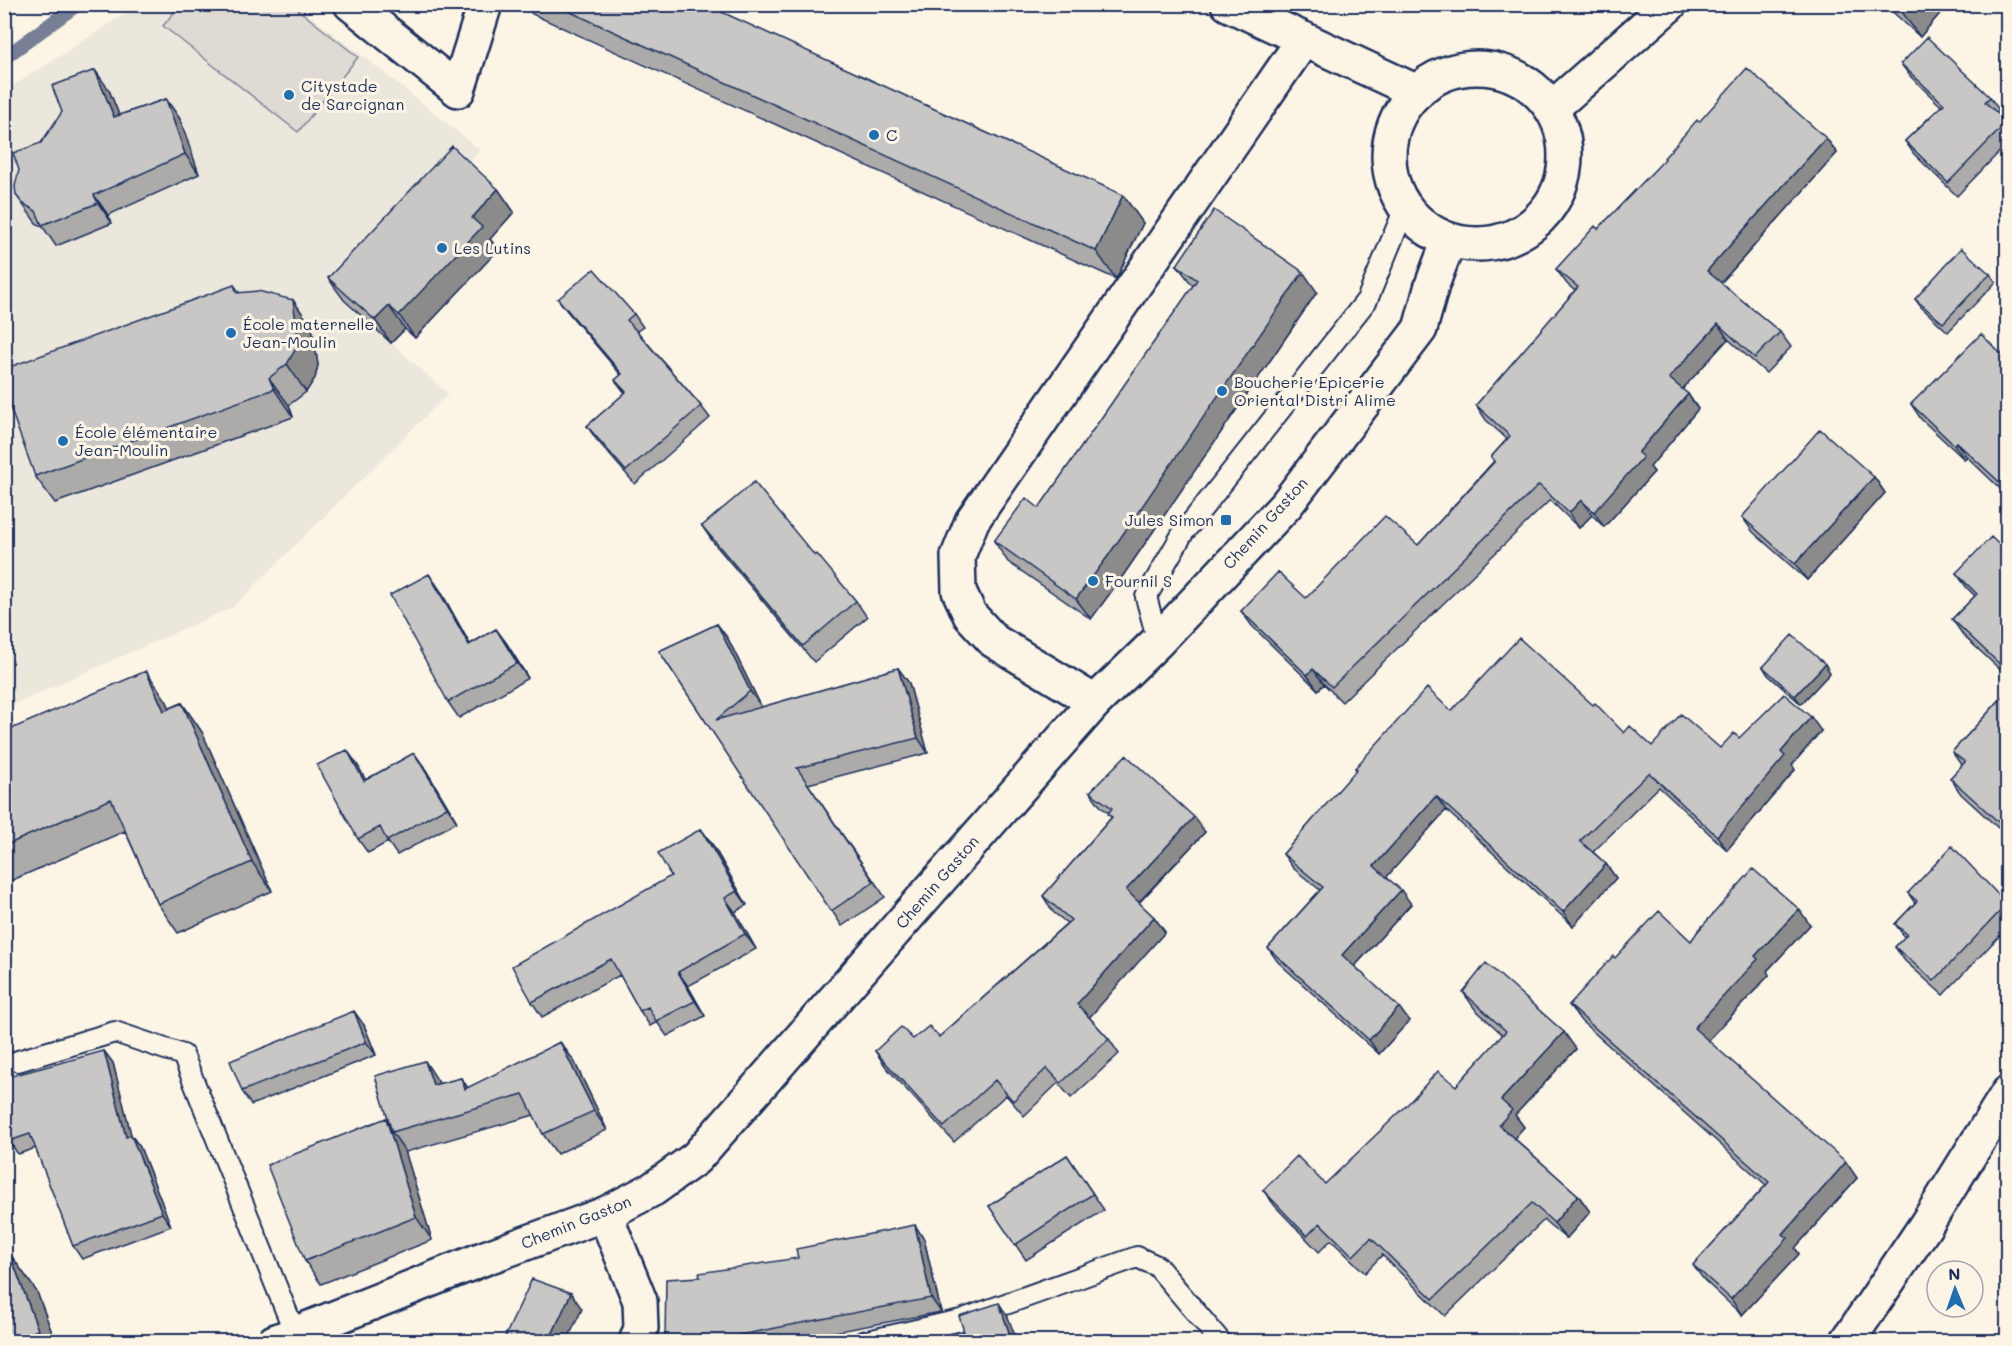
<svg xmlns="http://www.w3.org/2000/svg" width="2012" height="1346" font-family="Mali,sans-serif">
<rect width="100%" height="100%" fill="#fcf5e5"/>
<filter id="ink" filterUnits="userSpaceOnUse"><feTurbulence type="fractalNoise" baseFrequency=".0167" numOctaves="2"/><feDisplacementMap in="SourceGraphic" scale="12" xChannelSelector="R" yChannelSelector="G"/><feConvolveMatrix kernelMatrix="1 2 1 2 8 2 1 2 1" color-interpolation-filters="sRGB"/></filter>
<g filter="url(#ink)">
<path fill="#ece7dc" d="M 139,5 L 295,5 L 371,62 L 480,150 L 344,300 L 448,394 L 233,607 L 5,708 L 5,91 Z"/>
<path fill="#dfdbd4" stroke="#7d8599" stroke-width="1.5" d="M 180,5 L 292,5 L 358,57 L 298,132 L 163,26 Z"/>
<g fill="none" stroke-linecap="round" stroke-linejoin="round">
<path stroke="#767f94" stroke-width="14" d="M 4,58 L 78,4"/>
<defs>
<path id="lane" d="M 1158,641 L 1146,597 L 1183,533 L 1367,300 L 1405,208
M 18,1061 L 115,1032 L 183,1055 L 295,1333
M 863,1342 L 961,1320 L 1137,1257 L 1157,1266 L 1221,1342"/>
<path id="street" d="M 351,4 L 458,90 L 485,4
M 1228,4 L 1417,92
M 1095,702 L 994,641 L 970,615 L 959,591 L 958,556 L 972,521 L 1304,39
M 605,1214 L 640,1301 L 641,1328 L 636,1342
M 1847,1342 L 1926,1225 L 2008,1093"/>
<path id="secondary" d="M1389 156a88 88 0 1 1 176 0a88 88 0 1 1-176 0Z
M 1552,108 L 1670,4
M 274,1342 L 485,1258 L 605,1214 L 653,1189 L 696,1158 L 1095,702 L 1158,641 L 1286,505 L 1420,329 L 1432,285 L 1449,240"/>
</defs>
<use href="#lane" stroke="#1b2f5e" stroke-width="24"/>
<use href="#street" stroke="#1b2f5e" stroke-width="38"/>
<use href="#secondary" stroke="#1b2f5e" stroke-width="38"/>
<use href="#lane" stroke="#fcf5e5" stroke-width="20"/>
<use href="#street" stroke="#fcf5e5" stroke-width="33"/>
<use href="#secondary" stroke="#fcf5e5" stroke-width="33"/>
</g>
<path fill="#acabaa" stroke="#1b2f5e" stroke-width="1.5" d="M 525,4 L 704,4 L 1123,195 L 1143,223 L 1116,279 L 532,14 Z
M 1884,4 L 1948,4 L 1920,37 Z
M 1901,64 L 1990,97 L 1999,110 L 1996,112 L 2007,122 L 2007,144 L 1957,196 L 1914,154 L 1905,141 L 1941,106 L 1911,77 Z
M 109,90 L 119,115 L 166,99 L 180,119 L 199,174 L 108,215 L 112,223 L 56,246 L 43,227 L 36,223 L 16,195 L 41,143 Z
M 1699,122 L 1826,138 L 1837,153 L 1721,283 L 1780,332 L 1791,347 L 1766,373 L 1728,339 L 1682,389 L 1688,394 L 1698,409 L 1650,467 L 1654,472 L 1604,527 L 1592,515 L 1579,528 L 1550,500 L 1342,702 L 1324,684 L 1318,690 L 1252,626 L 1241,611 L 1306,598 L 1418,545 L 1494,461 L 1491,457 L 1507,439 L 1486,420 L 1476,405 L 1575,291 L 1567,284 L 1556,269 L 1598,229 L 1665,160 Z
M 498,189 L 514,212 L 490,239 L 498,250 L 415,338 L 405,329 L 391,343 L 344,300 L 328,278 Z
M 1177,265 L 1317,292 L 1122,577 L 1091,619 L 1008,562 L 994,541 L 1039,508 L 1193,286 Z
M 1990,274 L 1996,282 L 1948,332 L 1921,307 L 1915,299 Z
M 234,285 L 240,293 L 293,300 L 312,328 L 318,365 L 315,378 L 306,392 L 289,405 L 293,417 L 55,503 L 35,476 Z
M 558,299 L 634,314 L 643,327 L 637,331 L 701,406 L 710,418 L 635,484 L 596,439 L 587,426 L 625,393 L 615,380 L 621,375 L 567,311 Z
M 2007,347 L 2007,495 L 1967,457 L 1964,459 L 1921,419 L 1911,404 L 2001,354 Z
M 1874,477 L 1885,493 L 1807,580 L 1753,532 L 1742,517 Z
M 702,526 L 815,556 L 856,601 L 867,617 L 814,662 L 713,542 Z
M 2007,552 L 2007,676 L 1963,635 L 1952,619 L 1975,596 L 1967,588 L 1956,573 Z
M 440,590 L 470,644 L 496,629 L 507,644 L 528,678 L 459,718 L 448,702 Z
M 717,624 L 728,639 L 761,706 L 759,708 L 898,668 L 909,683 L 928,753 L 808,784 L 885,897 L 842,926 L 659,651 Z
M 1825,664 L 1830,673 L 1801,704 L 1768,675 L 1763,667 Z
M 2007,692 L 2007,836 L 1961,794 L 1950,778 L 1962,766 L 1952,752 Z
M 166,700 L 170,708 L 182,703 L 202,732 L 272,891 L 178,933 L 158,904 L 125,831 L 8,882 L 4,878 L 4,732 Z
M 1451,711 L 1624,733 L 1652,746 L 1720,748 L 1739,738 L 1821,731 L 1792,765 L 1795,770 L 1727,850 L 1659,787 L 1593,852 L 1606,864 L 1616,878 L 1573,926 L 1446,810 L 1386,877 L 1411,904 L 1355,966 L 1409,1021 L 1379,1054 L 1278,962 L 1268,948 L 1320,890 L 1293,868 L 1283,854 L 1357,770 L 1355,768 Z
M 414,753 L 424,767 L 457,822 L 397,855 L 388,842 L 368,853 L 358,839 L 357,764 L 365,780 Z
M 1090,792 L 1205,832 L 1139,903 L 1154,917 L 1165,932 L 1089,1017 L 1109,1039 L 1119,1054 L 1071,1098 L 1058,1083 L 1024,1116 L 1006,1095 L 954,1142 L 886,1067 L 875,1051 L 913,1039 L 939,1037 L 1067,923 L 1053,912 L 1043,896 L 1111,818 L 1109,813 L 1101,807 Z
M 701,829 L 712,844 L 747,905 L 735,912 L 756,949 L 688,986 L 705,1016 L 667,1036 L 657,1022 L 650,1026 L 640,1011 L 620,975 L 542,1017 L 532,1002 L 671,876 Z
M 1908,893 L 2007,904 L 2007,928 L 1943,995 L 1905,961 L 1895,947 L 1905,937 L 1895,924 L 1915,903 Z
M 1810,925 L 1767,971 L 1769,975 L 1708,1041 L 1857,1178 L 1795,1248 L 1799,1254 L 1742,1315 L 1704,1280 L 1693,1265 L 1766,1185 L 1581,1021 L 1569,1005 L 1691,941 Z
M 1463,992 L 1576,1049 L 1515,1115 L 1524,1127 L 1514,1138 L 1578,1195 L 1590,1212 L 1566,1239 L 1544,1220 L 1445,1316 L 1382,1255 L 1365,1273 L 1331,1240 L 1319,1252 L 1275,1206 L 1263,1190 L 1325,1184 L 1456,1086 L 1503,1035 L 1475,1009 Z
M 364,1025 L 376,1055 L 251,1105 L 242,1091 Z
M 560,1042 L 574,1061 L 607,1130 L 557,1154 L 543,1134 L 534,1115 L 406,1152 L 405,1151 L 432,1240 L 321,1284 L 305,1261 L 389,1122 L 438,1081 L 439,1084 L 461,1078 L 468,1088 Z
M 104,1051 L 113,1063 L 131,1135 L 140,1147 L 171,1226 L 82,1259 L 73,1246 L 36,1148 L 18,1154 L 9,1141 Z
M 1067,1155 L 1104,1210 L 1026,1260 L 989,1206 Z
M 924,1239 L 941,1312 L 787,1341 L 668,1341 L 665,1337 L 700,1277 Z
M 10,1254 L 37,1292 L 55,1341 L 4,1341 Z"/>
<path fill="#8c8b8b" stroke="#1b2f5e" stroke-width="1.5" d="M 1908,4 L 1948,4 L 1920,37 L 1902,12 Z
M 95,70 L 109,90 L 128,137 L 114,117 Z
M 166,99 L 180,119 L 199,174 L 185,154 Z
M 1826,138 L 1837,153 L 1718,286 L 1707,271 Z
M 498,189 L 514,212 L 490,239 L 498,250 L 415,338 L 399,315 L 472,218 Z
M 94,195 L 108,215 L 112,223 L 98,203 Z
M 1123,195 L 1143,223 L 1116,279 L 1096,251 Z
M 1303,272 L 1317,292 L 1122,577 L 1091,619 L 1076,599 Z
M 293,300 L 312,328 L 318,365 L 315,378 L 306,392 L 287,364 Z
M 389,306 L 405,329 L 391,343 L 375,320 Z
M 1718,324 L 1728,339 L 1679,393 L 1669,378 Z
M 269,378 L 289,405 L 293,417 L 274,389 Z
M 1688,394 L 1698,409 L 1650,467 L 1654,472 L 1604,527 L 1594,512 L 1638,453 Z
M 1956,442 L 1967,457 L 1964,459 L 1954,445 Z
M 1874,477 L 1885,493 L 1807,580 L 1795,564 Z
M 1581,500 L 1592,515 L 1579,528 L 1569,513 Z
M 429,574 L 440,590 L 479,661 L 469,645 Z
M 717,624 L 728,639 L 761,706 L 750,691 Z
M 496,629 L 507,644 L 528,678 L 517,663 Z
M 1825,664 L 1830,673 L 1801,704 L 1795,696 Z
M 898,668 L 909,683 L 928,753 L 918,738 Z
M 1313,669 L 1324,684 L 1318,690 L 1307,675 Z
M 146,671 L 166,700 L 184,740 L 164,711 Z
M 182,703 L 202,732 L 272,891 L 252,862 Z
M 1811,717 L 1821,731 L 1792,765 L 1795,770 L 1727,850 L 1717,836 L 1781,752 Z
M 347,750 L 357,764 L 374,795 L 364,781 Z
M 414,753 L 424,767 L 457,822 L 447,807 Z
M 1436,796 L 1446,810 L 1384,880 L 1374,866 Z
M 1194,817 L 1205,832 L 1136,905 L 1126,890 Z
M 2007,823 L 2007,832 L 2004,827 Z
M 701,829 L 712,844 L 747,905 L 737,891 Z
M 1606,864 L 1616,878 L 1573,926 L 1563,912 Z
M 1401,890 L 1411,904 L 1352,969 L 1342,955 Z
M 725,898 L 735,912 L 756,949 L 745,934 Z
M 1799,909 L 1810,925 L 1767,971 L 1769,975 L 1705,1044 L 1694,1028 L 1755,956 Z
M 1154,917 L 1165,932 L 1088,1019 L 1077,1004 Z
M 678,972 L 688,986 L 705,1016 L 695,1001 Z
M 1399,1007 L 1409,1021 L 1379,1054 L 1369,1040 Z
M 354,1011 L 364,1025 L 376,1055 L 366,1042 Z
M 1564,1032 L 1576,1049 L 1515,1115 L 1524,1127 L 1511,1142 L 1499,1125 L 1501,1100 Z
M 560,1042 L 574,1061 L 607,1130 L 594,1111 Z
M 104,1051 L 113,1063 L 135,1150 L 126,1137 Z
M 425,1061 L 438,1081 L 447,1105 L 433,1085 Z
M 461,1078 L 475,1098 L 478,1109 L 465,1089 Z
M 386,1118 L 395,1131 L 392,1132 L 405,1151 L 432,1240 L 416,1217 Z
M 131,1135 L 140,1147 L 171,1226 L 162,1213 Z
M 1846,1162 L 1857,1178 L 1795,1248 L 1799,1254 L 1742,1315 L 1731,1299 L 1783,1234 Z
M 1578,1195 L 1590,1212 L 1566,1239 L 1554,1223 Z
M 915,1225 L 924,1239 L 941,1312 L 931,1298 Z
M 10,1254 L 37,1292 L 55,1341 L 45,1341 L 38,1330 Z
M 571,1293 L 582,1309 L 567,1341 L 549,1341 Z
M 999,1303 L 1008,1317 L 1017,1341 L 1012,1341 Z"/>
<path fill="#c8c7c6" stroke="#1b2f5e" stroke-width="1.5" d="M 553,4 L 704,4 L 1123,195 L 1096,251 Z
M 1894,4 L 1908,4 L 1902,12 Z
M 1927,37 L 1990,97 L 1985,102 L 2007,122 L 1948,183 L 1905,141 L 1944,104 L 1901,64 Z
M 1747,68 L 1826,138 L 1707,271 L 1780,332 L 1755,358 L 1718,324 L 1669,378 L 1688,394 L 1638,453 L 1643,457 L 1594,512 L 1581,500 L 1569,513 L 1539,485 L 1332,687 L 1313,669 L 1307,675 L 1241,611 L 1278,572 L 1306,598 L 1385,516 L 1418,545 L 1495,461 L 1491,457 L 1510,436 L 1476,405 L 1578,287 L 1556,269 L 1595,226 L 1598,229 L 1665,159 L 1664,158 L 1697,120 L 1699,122 Z
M 95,70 L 114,117 L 166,99 L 185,154 L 94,195 L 98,203 L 42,225 L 36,211 L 22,203 L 16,195 L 15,186 L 19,170 L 13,153 L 41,143 L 62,112 L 52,86 Z
M 452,146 L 498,189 L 472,218 L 482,227 L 399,315 L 389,306 L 375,320 L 328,278 Z
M 1214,210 L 1303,272 L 1108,556 L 1076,599 L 994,541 L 1026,498 L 1039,508 L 1197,280 L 1177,265 Z
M 1961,248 L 1990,274 L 1943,323 L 1915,299 Z
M 594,269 L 634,314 L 627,320 L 701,406 L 626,471 L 587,426 L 626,392 L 615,380 L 622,374 L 558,299 Z
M 234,285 L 237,293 L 258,291 L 293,300 L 298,337 L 295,350 L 287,364 L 269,378 L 274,389 L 35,476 L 4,391 L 4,369 Z
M 1981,334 L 2001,354 L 2007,347 L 2007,489 L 1956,442 L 1954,445 L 1911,404 Z
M 1820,429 L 1874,477 L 1795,564 L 1742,517 Z
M 754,482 L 815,556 L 817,554 L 856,601 L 803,646 L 702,526 Z
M 1991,537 L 2007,552 L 2007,671 L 1952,619 L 1977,594 L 1956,573 Z
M 429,574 L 469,645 L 496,629 L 517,663 L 448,702 L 390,595 Z
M 717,624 L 750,691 L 716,720 L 898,668 L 918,738 L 797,768 L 874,882 L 831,911 L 659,651 Z
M 1792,635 L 1825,664 L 1795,696 L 1763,667 Z
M 1519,638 L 1593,705 L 1595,703 L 1624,733 L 1630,726 L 1652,746 L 1681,714 L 1720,748 L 1734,733 L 1739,738 L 1784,694 L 1811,717 L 1781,752 L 1785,756 L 1717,836 L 1649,773 L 1580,841 L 1606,864 L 1563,912 L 1436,796 L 1374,866 L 1401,890 L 1342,955 L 1399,1007 L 1369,1040 L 1268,948 L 1323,887 L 1283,854 L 1357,769 L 1355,768 L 1427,688 L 1451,711 Z
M 146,671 L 164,711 L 182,703 L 252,862 L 158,904 L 111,799 L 4,846 L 4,732 Z
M 2007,692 L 2007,823 L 2004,827 L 1950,778 L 1965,762 L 1952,752 Z
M 347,750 L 364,781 L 414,753 L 447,807 L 387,841 L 380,827 L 358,839 L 317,765 Z
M 1126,755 L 1194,817 L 1126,890 L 1154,917 L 1077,1004 L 1109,1039 L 1061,1083 L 1047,1068 L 1013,1101 L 995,1080 L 944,1127 L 875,1051 L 901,1027 L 913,1039 L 929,1026 L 939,1037 L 1071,920 L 1043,896 L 1112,817 L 1108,814 L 1112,808 L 1090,792 Z
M 701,829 L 737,891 L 725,898 L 745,934 L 678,972 L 695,1001 L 656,1021 L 648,1007 L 640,1011 L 611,959 L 532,1002 L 512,966 L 671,876 L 658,853 Z
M 1952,846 L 2007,904 L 1934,981 L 1895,947 L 1907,934 L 1895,924 L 1917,901 L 1908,893 Z
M 1753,869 L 1799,909 L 1755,956 L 1758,959 L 1694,1028 L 1846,1162 L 1783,1234 L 1788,1238 L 1731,1299 L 1693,1265 L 1769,1182 L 1569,1005 L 1613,956 L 1615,958 L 1659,911 L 1691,941 L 1698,931 Z
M 1486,963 L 1564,1032 L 1501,1100 L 1512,1110 L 1499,1125 L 1578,1195 L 1554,1223 L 1532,1203 L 1433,1299 L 1371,1238 L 1353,1256 L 1320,1223 L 1307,1236 L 1263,1190 L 1297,1156 L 1325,1184 L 1406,1106 L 1438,1071 L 1456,1086 L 1506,1031 L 1463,992 Z
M 354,1011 L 366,1042 L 242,1091 L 230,1061 Z
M 560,1042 L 594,1111 L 543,1134 L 523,1094 L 392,1132 L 375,1076 L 425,1061 L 433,1085 L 461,1078 L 465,1089 Z
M 104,1051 L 126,1137 L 131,1135 L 162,1213 L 73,1246 L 30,1134 L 9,1141 L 4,1129 L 4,1078 Z
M 386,1118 L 416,1217 L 305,1261 L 267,1165 Z
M 1067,1155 L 1093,1194 L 1015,1245 L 989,1206 Z
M 915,1225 L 931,1298 L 724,1338 L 665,1337 L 666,1279 L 700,1277 L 699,1273 L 798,1258 L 796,1249 Z
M 10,1254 L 38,1330 L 4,1341 L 4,1256 Z
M 532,1279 L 571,1293 L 549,1341 L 503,1341 Z
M 999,1303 L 1012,1341 L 967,1341 L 959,1316 Z
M 490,1337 L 499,1341 L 487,1341 Z"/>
</g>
<g fill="#1f6fb2" stroke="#fcf5e5" stroke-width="2">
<circle cx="289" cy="95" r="6"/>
<circle cx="874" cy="135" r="6"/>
<circle cx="442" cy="248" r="6"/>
<circle cx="231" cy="333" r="6"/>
<circle cx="1222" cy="391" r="6"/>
<circle cx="63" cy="441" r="6"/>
<rect x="1220" y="514" width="12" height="12" rx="3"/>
<circle cx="1093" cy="581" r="6"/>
</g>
<g text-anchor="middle" stroke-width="6" stroke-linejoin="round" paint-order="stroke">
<g font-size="16" fill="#1b2f5e" stroke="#fcf5e5" text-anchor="start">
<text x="301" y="92">Citystade<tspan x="301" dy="18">de Sarcignan</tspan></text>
<text x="886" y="141">C</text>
<text x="454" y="254">Les Lutins</text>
<text x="243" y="330">École maternelle<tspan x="243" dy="18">Jean-Moulin</tspan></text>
<text x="1234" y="388">Boucherie Epicerie<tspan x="1234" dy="18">Oriental Distri Alime</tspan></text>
<text x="75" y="438">École élémentaire<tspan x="75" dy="18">Jean-Moulin</tspan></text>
<text x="1214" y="526" text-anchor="end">Jules Simon</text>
<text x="1105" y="587">Fournil S</text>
</g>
<g font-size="16" fill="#1b2f5e" stroke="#fcf5e5">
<text transform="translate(1265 523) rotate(-48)" y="6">Chemin Gaston</text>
<text transform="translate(937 882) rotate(-49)" y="6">Chemin Gaston</text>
<text transform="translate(576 1222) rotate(-22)" y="6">Chemin Gaston</text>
</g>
</g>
<rect width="2012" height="1346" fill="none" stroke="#fcf5e5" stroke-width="24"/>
<rect x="12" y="12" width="1988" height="1322" fill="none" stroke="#1b2f5e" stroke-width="2" filter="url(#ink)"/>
<g transform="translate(1955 1289) rotate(358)"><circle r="28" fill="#fcf5e5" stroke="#a2a6af" stroke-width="1.5"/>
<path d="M0-4.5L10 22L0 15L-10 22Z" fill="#1f6fb2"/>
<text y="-9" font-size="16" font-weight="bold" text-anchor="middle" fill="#1b2f5e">N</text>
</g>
</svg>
